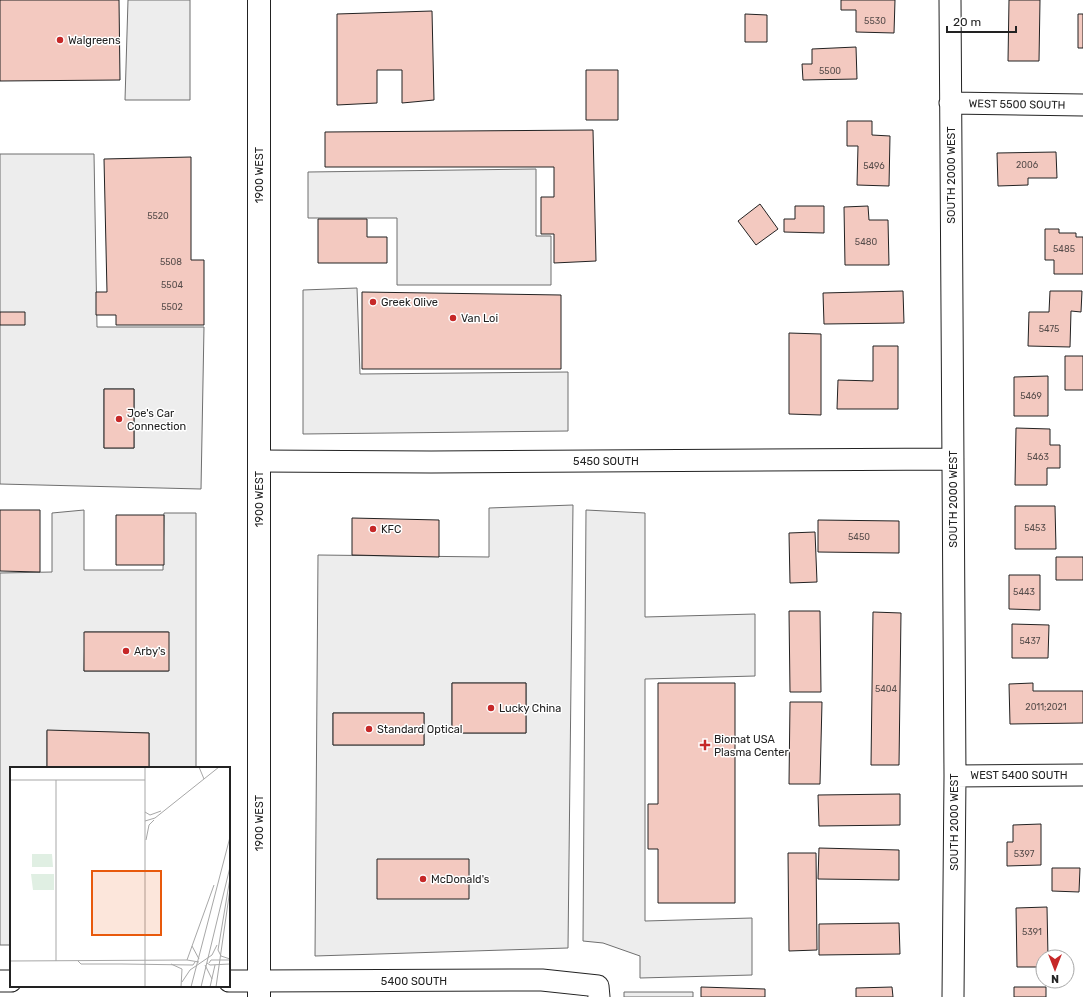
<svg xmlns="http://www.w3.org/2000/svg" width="1083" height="997" font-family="Rubik,sans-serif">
<rect width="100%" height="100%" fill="#fff"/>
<path fill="#ededed" stroke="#6f6f6f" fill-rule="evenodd" d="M 128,0 L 190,0 L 190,100 L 125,100 Z
M 0,154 L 94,154 L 97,327 L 204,327 L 201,489 L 0,484 ZM 104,389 L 134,389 L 134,448 L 104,448 Z
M 536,169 L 536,236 L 551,236 L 551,285 L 397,285 L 397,218 L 308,218 L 308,172 Z
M 357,288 L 360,374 L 568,372 L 568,431 L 303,434 L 303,290 Z
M 573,505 L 568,948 L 315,956 L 318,555 L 489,557 L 489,508 ZM 452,683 L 526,683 L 526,733 L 452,733 ZM 333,713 L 424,713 L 424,745 L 333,745 Z
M 84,510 L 84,570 L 163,570 L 164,513 L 196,513 L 196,768 L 149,768 L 149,733 L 47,731 L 47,768 L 11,768 L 11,945 L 0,945 L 0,573 L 52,572 L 52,513 ZM 85,632 L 168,632 L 168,671 L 84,671 Z
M 586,510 L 645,513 L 645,617 L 755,614 L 755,676 L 645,679 L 645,921 L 752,918 L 752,975 L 640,978 L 640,956 L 603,943 L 583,941 Z
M 624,992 L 693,992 L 693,997 L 624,997 Z"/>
<path fill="#f3c9c0" stroke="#222" d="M 0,0 L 119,0 L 120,80 L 0,81 Z
M 841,0 L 895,0 L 894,33 L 856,32 L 856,10 L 841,10 Z
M 1009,0 L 1040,0 L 1039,61 L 1008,61 Z
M 432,11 L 434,100 L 402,103 L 402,70 L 377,70 L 377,103 L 337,105 L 337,14 Z
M 745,14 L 767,15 L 767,42 L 745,42 Z
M 1078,14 L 1083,14 L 1083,48 L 1078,48 Z
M 856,47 L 857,79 L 803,80 L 802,64 L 812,64 L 812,49 Z
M 586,70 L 618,70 L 618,120 L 586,120 Z
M 847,121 L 872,121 L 872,135 L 890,136 L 889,186 L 857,185 L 858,146 L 847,146 Z
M 593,130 L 596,261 L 554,263 L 554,234 L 541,234 L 541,197 L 554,197 L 554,167 L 325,167 L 325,132 Z
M 1056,152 L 1057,178 L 1028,178 L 1028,185 L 998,186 L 997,153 Z
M 191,157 L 191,260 L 204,260 L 204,325 L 116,325 L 116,315 L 96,315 L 96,292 L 107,292 L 104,159 Z
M 760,204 L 778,229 L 756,245 L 738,221 Z
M 795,206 L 824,206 L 824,233 L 784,232 L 784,219 L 795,219 Z
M 868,206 L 869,220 L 888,220 L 889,265 L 845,265 L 844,207 Z
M 318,219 L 367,219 L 367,237 L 387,237 L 387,263 L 318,263 Z
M 1045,229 L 1059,229 L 1059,233 L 1076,233 L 1076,237 L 1083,237 L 1083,274 L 1054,274 L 1054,260 L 1045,260 Z
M 903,291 L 904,323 L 824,324 L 823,293 Z
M 1050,291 L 1082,291 L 1081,312 L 1071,311 L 1070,347 L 1028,346 L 1029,312 L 1049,312 Z
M 362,292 L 561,295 L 561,369 L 362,369 Z
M 0,312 L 25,312 L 25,325 L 0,325 Z
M 789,333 L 821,334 L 821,415 L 789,414 Z
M 873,346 L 898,346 L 898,409 L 837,409 L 838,380 L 873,381 Z
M 1065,356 L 1083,356 L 1083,390 L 1065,390 Z
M 1048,376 L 1048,416 L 1014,416 L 1014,377 Z
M 104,389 L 134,389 L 134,448 L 104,448 Z
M 1016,428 L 1050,429 L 1050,445 L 1060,445 L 1060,468 L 1047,468 L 1047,485 L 1015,485 Z
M 1015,506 L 1055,506 L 1056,549 L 1015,549 Z
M 0,510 L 40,510 L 40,572 L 0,571 Z
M 116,515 L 164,515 L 164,565 L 116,565 Z
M 352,518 L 439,520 L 439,557 L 352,555 Z
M 818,520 L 899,521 L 899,553 L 818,552 Z
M 815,532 L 817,582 L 790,583 L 789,533 Z
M 1056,557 L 1083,557 L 1083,580 L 1056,580 Z
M 1009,575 L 1040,575 L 1040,610 L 1009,609 Z
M 789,611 L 820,611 L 821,692 L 790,692 Z
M 873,612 L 901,613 L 899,765 L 871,765 Z
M 1012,624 L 1049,625 L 1048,658 L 1012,658 Z
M 84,632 L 169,632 L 169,671 L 84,671 Z
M 452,683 L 526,683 L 526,733 L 452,733 Z
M 658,683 L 735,683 L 735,903 L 658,903 L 658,849 L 648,849 L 648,804 L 658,804 Z
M 1033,683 L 1033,691 L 1083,691 L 1083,723 L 1010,724 L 1009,684 Z
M 790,702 L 822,702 L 820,784 L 789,784 Z
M 333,713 L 424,713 L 424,745 L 333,745 Z
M 47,730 L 149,733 L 149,768 L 47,768 Z
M 900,794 L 900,825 L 819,826 L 818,795 Z
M 1041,824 L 1041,865 L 1007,866 L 1007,842 L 1013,842 L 1013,825 Z
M 819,848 L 899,850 L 899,880 L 818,879 Z
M 788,853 L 816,853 L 817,950 L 789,951 Z
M 377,859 L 469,859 L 469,899 L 377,899 Z
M 1052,868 L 1080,868 L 1079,892 L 1052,891 Z
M 1047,907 L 1048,957 L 1043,957 L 1043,967 L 1017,967 L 1016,908 Z
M 899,923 L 900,954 L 819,955 L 819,924 Z
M 701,987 L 765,989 L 765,997 L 701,997 Z
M 892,987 L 893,997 L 856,997 L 856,988 Z
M 1014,987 L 1046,987 L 1046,997 L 1014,997 Z"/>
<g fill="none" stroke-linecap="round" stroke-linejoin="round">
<defs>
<path id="minor" d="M 950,0 L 955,776 L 953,997
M 950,103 L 1083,105
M 259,461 L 431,462 L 953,459
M 955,776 L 1083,775
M 0,981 L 11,981
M 229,981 L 542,980 L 598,986 L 599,997"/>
<path id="primary" d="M 259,0 L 259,997"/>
</defs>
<use href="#minor" stroke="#222" stroke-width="23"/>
<use href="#primary" stroke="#222" stroke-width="24"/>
<use href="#minor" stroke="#fff" stroke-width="21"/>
<use href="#primary" stroke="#fff" stroke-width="22"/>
</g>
<g fill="#c62828" stroke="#fff" stroke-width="1.5">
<circle cx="60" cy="40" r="4"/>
<circle cx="373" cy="302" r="4"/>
<circle cx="453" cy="318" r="4"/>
<circle cx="119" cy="419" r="4"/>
<circle cx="373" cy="529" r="4"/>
<circle cx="126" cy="651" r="4"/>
<circle cx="491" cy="708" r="4"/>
<circle cx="369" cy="729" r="4"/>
<path d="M703 739h4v4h4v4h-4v4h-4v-4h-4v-4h4z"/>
<circle cx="423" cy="879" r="4"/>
</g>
<g text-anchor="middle" stroke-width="3" stroke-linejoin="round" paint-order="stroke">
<g font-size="9" fill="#564c4a">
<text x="875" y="24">5530</text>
<text x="830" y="74">5500</text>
<text x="1027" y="168">2006</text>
<text x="874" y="169">5496</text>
<text x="158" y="219">5520</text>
<text x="866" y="245">5480</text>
<text x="1064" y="252">5485</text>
<text x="171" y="265">5508</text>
<text x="172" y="288">5504</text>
<text x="172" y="310">5502</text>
<text x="1049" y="332">5475</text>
<text x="1031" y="399">5469</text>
<text x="1038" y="460">5463</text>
<text x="1035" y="531">5453</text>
<text x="859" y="540">5450</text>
<text x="1024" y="595">5443</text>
<text x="1030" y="644">5437</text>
<text x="886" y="692">5404</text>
<text x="1046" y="710">2011;2021</text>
<text x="1024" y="857">5397</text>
<text x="1032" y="935">5391</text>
</g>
<g font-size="11" fill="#222" stroke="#fff" text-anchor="start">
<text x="68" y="44">Walgreens</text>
<text x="381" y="306">Greek Olive</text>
<text x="461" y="322">Van Loi</text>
<text x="127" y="417">Joe's Car<tspan x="127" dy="13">Connection</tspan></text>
<text x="381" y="533">KFC</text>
<text x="134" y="655">Arby's</text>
<text x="499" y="712">Lucky China</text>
<text x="377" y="733">Standard Optical</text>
<text x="714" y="743">Biomat USA<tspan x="714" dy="13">Plasma Center</tspan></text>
<text x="431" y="883">McDonald's</text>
</g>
<g font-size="11" fill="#222" stroke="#fff">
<text transform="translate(1017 104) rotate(1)" y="4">WEST 5500 SOUTH</text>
<text transform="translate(259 175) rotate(-90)" y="4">1900 WEST</text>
<text transform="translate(951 175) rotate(-90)" y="4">SOUTH 2000 WEST</text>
<text x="606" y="465">5450 SOUTH</text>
<text transform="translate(259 499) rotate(-90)" y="4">1900 WEST</text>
<text transform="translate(953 499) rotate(-90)" y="4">SOUTH 2000 WEST</text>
<text x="1019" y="779">WEST 5400 SOUTH</text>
<text transform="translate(954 822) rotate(-90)" y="4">SOUTH 2000 WEST</text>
<text transform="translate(259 823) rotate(-90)" y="4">1900 WEST</text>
<text x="414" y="985">5400 SOUTH</text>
</g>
</g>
<g transform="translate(10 767)">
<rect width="220" height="220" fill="#fff"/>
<path d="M 22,87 L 42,87 L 43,100 L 22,100 ZM 21,107 L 44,107 L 44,123 L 23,123 Z" fill="#e0efe3"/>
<path fill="none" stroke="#a7a7a7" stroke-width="1" d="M 189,0 L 194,12M 0,13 L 135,13M 135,45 L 140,48 L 151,44M 135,54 L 145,51 L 209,0M 136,73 L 139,58 L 144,53M 220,111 L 208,183 L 211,189 L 220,192M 182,179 L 189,192M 177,193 L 204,118M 0,194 L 177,193 L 189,195M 46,194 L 46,13M 68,194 L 71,197 L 112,197 L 183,198 L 185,195M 197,196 L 200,198 L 220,197M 199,196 L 201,193 L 219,193M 161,197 L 172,202 L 171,220M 195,198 L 202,212M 172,215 L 180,203 L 202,188 L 207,178M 135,220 L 135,0M 181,220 L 220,70M 191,220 L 220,100M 200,220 L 205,198M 206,220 L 220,122"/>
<path fill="#e8590c" fill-opacity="0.15" stroke="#e8590c" stroke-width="2" d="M 82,104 L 151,104 L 151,168 L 82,168 Z"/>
<rect width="220" height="220" fill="none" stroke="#222" stroke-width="2"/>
</g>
<g transform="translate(1055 969) rotate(180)"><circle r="19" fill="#ffffff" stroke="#a7a7a7"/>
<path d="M0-3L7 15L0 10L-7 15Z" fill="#c62828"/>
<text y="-6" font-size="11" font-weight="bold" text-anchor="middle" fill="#222222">N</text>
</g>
<path d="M947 26v6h69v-6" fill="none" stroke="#222222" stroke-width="2"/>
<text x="953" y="26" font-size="12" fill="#222222" stroke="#ffffff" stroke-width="3" paint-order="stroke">20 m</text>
</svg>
